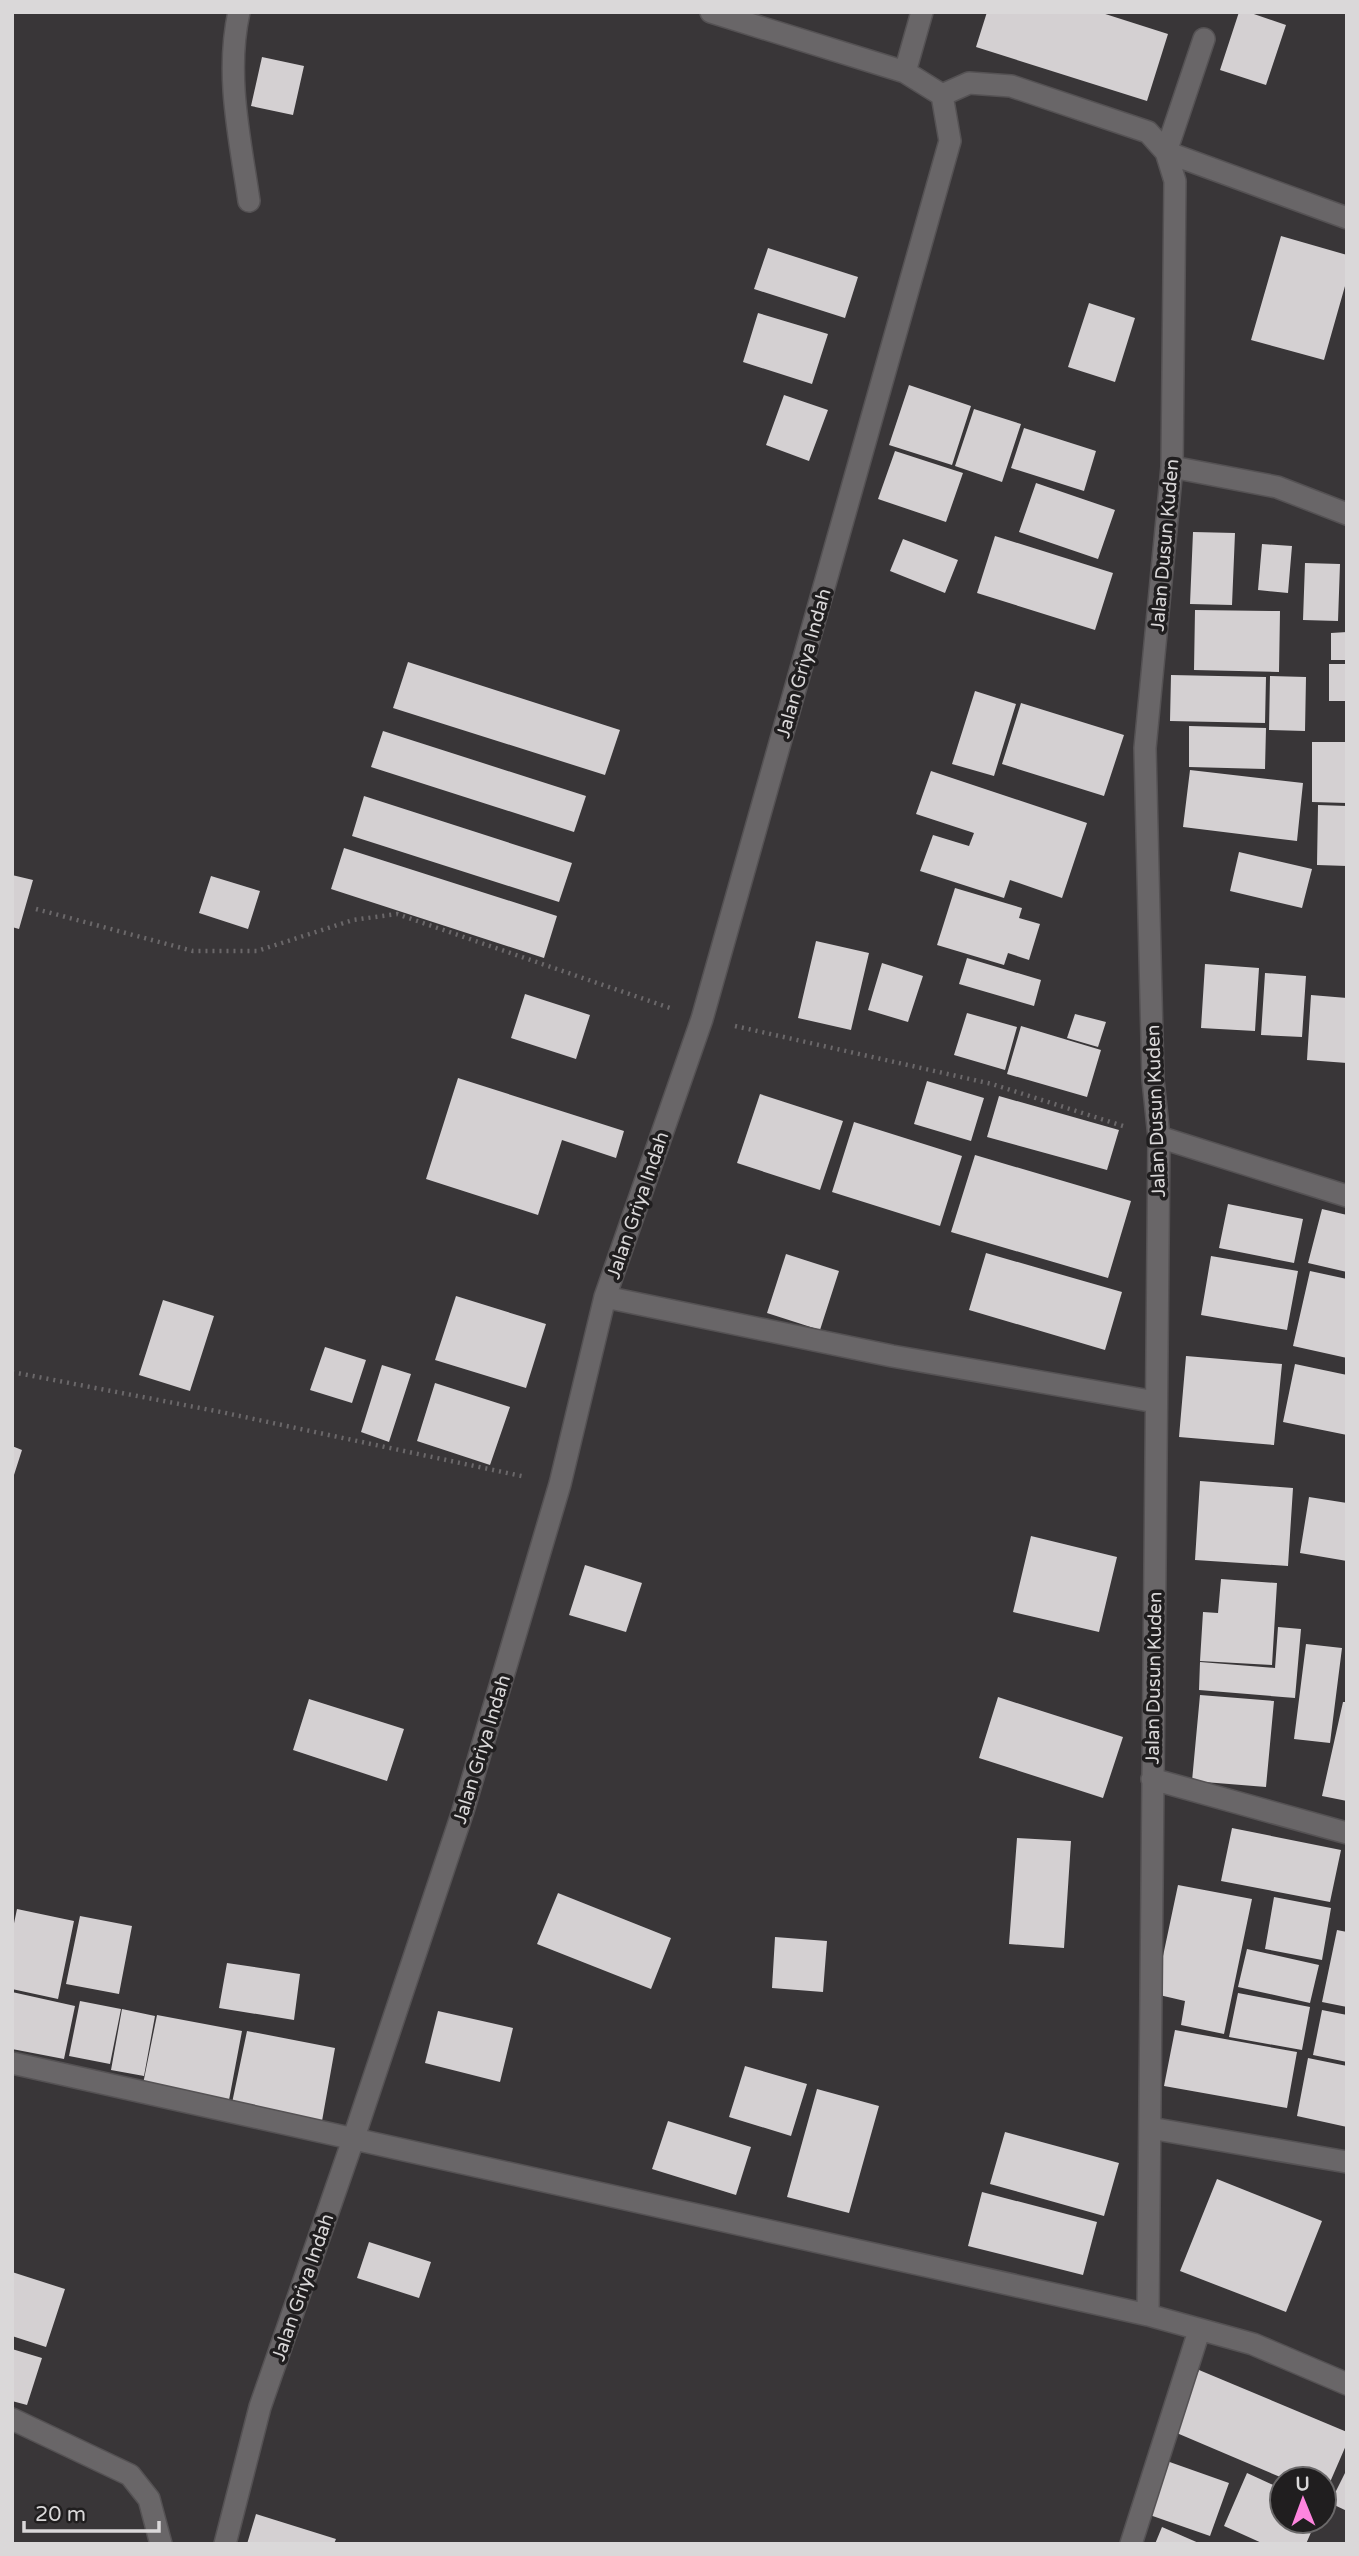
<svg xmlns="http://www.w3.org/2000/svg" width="1359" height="2556" font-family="'Varela Round',sans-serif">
<rect width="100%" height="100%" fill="#393638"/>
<path fill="#d4d0d2" d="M 987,12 L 1099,12 L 1168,34 L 1147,101 L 976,47 Z
M 1239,12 L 1248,12 L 1286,25 L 1266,85 L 1220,70 Z
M 262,57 L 304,66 L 293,115 L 251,106 Z
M 1281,236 L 1347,255 L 1347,279 L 1324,360 L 1251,340 Z
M 768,248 L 858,277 L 845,318 L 754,289 Z
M 1089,303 L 1135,318 L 1115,382 L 1068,367 Z
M 758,313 L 828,334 L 812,384 L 743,362 Z
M 909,385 L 971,406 L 952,465 L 889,445 Z
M 784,395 L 828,410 L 809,461 L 766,445 Z
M 974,409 L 1021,424 L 1002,482 L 955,466 Z
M 1024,428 L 1096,451 L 1084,491 L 1011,468 Z
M 895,451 L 963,473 L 946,522 L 878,499 Z
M 1036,483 L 1115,510 L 1098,559 L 1019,532 Z
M 1193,532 L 1235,533 L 1232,605 L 1190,604 Z
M 995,536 L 1113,573 L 1095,630 L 977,593 Z
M 903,539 L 958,560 L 945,593 L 890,571 Z
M 1262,544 L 1292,546 L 1288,593 L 1258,590 Z
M 1305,563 L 1340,564 L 1338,621 L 1303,620 Z
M 1195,610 L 1280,611 L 1279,672 L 1194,670 Z
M 1347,632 L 1347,660 L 1331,660 L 1331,633 Z
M 408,662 L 620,730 L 605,775 L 393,708 Z
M 1329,664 L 1347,664 L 1347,701 L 1329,701 Z
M 1171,675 L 1266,677 L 1265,723 L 1170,721 Z
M 1270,676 L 1306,677 L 1305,731 L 1269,730 Z
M 975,691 L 1016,704 L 994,776 L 952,764 Z
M 1021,703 L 1124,735 L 1104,796 L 1002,764 Z
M 1189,726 L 1266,728 L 1265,769 L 1189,767 Z
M 383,731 L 586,796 L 574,832 L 371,767 Z
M 1312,742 L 1347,742 L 1347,803 L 1312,802 Z
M 1190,770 L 1303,783 L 1297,841 L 1183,827 Z
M 931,771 L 1087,823 L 1062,898 L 1010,880 L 1004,898 L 920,871 L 933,835 L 969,846 L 974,833 L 916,814 Z
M 364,796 L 572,863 L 559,902 L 352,836 Z
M 1318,805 L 1347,806 L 1347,866 L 1317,865 Z
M 344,848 L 557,916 L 544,958 L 331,889 Z
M 1239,852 L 1312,869 L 1302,908 L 1230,891 Z
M 12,875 L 33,880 L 19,929 L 12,927 Z
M 211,876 L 260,891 L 248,929 L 199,913 Z
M 955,888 L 1022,908 L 1019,918 L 1040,924 L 1029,960 L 1008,953 L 1004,965 L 937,945 Z
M 816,941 L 869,953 L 851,1030 L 798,1018 Z
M 967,958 L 1041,980 L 1034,1006 L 959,984 Z
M 882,963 L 923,976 L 908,1022 L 868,1010 Z
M 1205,964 L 1259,968 L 1255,1031 L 1201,1028 Z
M 1265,973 L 1306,976 L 1302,1037 L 1261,1035 Z
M 525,994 L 590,1015 L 576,1059 L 511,1038 Z
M 1311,995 L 1347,998 L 1347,1063 L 1307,1060 Z
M 967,1013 L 1017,1027 L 1005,1070 L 954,1055 Z
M 1075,1014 L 1106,1022 L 1098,1047 L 1067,1038 Z
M 1021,1026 L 1101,1050 L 1087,1097 L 1007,1074 Z
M 458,1078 L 624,1131 L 616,1158 L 562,1140 L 538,1215 L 426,1179 Z
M 927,1081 L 984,1098 L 971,1141 L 914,1124 Z
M 760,1094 L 843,1121 L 820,1190 L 737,1163 Z
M 999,1096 L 1119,1130 L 1107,1170 L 987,1137 Z
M 854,1122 L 962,1156 L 940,1226 L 832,1192 Z
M 975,1155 L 1131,1201 L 1108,1278 L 951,1232 Z
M 1228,1204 L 1303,1219 L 1294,1263 L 1219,1248 Z
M 1322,1209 L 1347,1215 L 1347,1272 L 1308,1263 Z
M 986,1253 L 1122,1292 L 1105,1350 L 969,1310 Z
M 786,1254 L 839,1271 L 820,1330 L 767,1313 Z
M 1211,1256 L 1298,1271 L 1287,1330 L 1201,1315 Z
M 1310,1271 L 1347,1279 L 1347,1358 L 1293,1346 Z
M 456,1296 L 546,1324 L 526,1388 L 435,1360 Z
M 163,1300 L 214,1316 L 190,1391 L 139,1375 Z
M 325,1347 L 366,1360 L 352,1403 L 310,1390 Z
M 1186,1356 L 1282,1364 L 1274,1445 L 1179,1437 Z
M 1295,1364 L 1347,1375 L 1347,1435 L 1283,1422 Z
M 382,1365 L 411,1374 L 389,1442 L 361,1432 Z
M 435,1383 L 510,1407 L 490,1465 L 417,1441 Z
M 12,1446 L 22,1450 L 13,1478 L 12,1478 Z
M 1200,1481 L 1293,1488 L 1288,1566 L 1195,1560 Z
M 1309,1497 L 1347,1503 L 1347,1561 L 1300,1553 Z
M 1031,1536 L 1117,1557 L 1099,1632 L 1013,1612 Z
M 585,1565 L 642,1583 L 626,1632 L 569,1615 Z
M 1221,1579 L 1277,1583 L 1272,1665 L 1200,1661 L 1203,1612 L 1218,1613 Z
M 1278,1627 L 1301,1629 L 1295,1698 L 1199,1690 L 1200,1662 L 1275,1668 Z
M 1306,1644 L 1342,1648 L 1330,1743 L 1294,1739 Z
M 1200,1695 L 1274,1701 L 1266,1787 L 1192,1781 Z
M 998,1697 L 1123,1737 L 1103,1798 L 979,1758 Z
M 309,1699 L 404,1729 L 387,1781 L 293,1750 Z
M 1343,1702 L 1347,1702 L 1347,1801 L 1322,1796 Z
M 1232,1828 L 1341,1850 L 1330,1902 L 1221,1881 Z
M 1017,1838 L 1071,1841 L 1064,1948 L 1009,1944 Z
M 1178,1885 L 1252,1899 L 1224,2034 L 1181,2025 L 1185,2001 L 1155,1994 Z
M 558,1893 L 671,1938 L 651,1989 L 537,1944 Z
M 1274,1897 L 1331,1908 L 1322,1960 L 1265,1949 Z
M 17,1909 L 74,1921 L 58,1999 L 12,1989 L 12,1933 Z
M 80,1916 L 132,1926 L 119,1994 L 66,1984 Z
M 1337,1930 L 1347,1932 L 1347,2007 L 1322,2002 Z
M 775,1937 L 827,1941 L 823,1992 L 772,1988 Z
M 1247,1949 L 1319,1965 L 1310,2003 L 1238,1987 Z
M 227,1963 L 300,1974 L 294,2020 L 219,2008 Z
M 12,1992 L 75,2006 L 64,2059 L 12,2049 Z
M 1238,1993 L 1310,2007 L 1302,2050 L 1229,2037 Z
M 80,2001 L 121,2009 L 110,2064 L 69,2056 Z
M 122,2009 L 155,2016 L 144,2076 L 111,2070 Z
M 1322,2010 L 1347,2015 L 1347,2062 L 1313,2055 Z
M 438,2011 L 513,2028 L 500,2082 L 425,2063 Z
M 157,2015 L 242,2031 L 229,2100 L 143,2084 Z
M 1175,2030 L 1297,2052 L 1287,2108 L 1164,2086 Z
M 247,2031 L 335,2048 L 322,2121 L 232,2103 Z
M 1308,2058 L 1347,2066 L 1347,2127 L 1297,2116 Z
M 745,2066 L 807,2084 L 791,2136 L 729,2117 Z
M 817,2089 L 879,2106 L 849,2213 L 787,2197 Z
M 668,2121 L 751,2147 L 736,2195 L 652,2169 Z
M 1005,2132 L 1119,2163 L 1104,2216 L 990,2184 Z
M 1217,2179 L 1322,2221 L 1286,2312 L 1180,2271 Z
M 982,2192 L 1097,2222 L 1083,2275 L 968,2246 Z
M 369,2242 L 431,2262 L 419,2298 L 357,2278 Z
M 12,2272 L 65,2289 L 46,2347 L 12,2336 Z
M 12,2349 L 42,2358 L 27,2405 L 12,2401 Z
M 1199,2370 L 1347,2432 L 1347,2443 L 1324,2496 L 1324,2479 L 1285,2479 L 1172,2431 Z
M 1164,2460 L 1229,2483 L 1210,2536 L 1144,2513 Z
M 1347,2469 L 1347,2511 L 1330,2503 Z
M 1247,2473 L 1282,2489 L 1282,2521 L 1316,2521 L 1306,2544 L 1264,2544 L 1224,2526 Z
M 256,2514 L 336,2539 L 334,2544 L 247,2544 Z
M 1162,2527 L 1201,2544 L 1155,2544 Z"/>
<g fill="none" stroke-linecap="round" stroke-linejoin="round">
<defs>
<path id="minor" d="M 239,12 C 225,75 240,139 249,201
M 1204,39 L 1166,152 L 1347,218
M 905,72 L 922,12
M 942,95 L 969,83 L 1011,86 L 1148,132 L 1166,152 L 1175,181 L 1172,467 L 1145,748 L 1153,1080 L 1159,1137 L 1148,2315
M 1172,467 L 1277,487 L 1347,514
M 1159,1137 L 1347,1196
M 605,1297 L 892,1356 L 1156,1402
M 1152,1779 L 1347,1833
M 12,2063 L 1148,2315 L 1253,2344 L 1347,2384
M 1150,2128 L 1347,2162
M 12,2419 L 130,2475 L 149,2499 L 161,2544
M 225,2544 L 260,2407 L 353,2140 L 463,1811 L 560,1484 L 605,1297 L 702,1019 L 950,141 L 942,95 L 905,72 L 711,12
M 1131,2544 L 1199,2331"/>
</defs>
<use href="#minor" stroke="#555254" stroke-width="24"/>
<path stroke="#6b686a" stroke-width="4.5" stroke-dasharray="2 5" stroke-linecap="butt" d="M 36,909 L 193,951 L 257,951 L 353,920 L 397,914 L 670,1008
M 735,1026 L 992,1084 L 1123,1126
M 12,1372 L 221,1412 L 526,1477"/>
<use href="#minor" stroke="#696668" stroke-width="21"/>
</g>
<g text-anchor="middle" stroke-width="7" stroke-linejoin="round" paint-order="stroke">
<g font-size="19" fill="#dad8d9" stroke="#201e1f">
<text transform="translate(1164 545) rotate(-85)" y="7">Jalan Dusun Kuden</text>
<text transform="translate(803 663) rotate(-74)" y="7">Jalan Griya Indah</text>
<text transform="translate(1155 1111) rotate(-92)" y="7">Jalan Dusun Kuden</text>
<text transform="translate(637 1205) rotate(-71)" y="7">Jalan Griya Indah</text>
<text transform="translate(1153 1678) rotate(-89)" y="7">Jalan Dusun Kuden</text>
<text transform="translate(481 1749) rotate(-73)" y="7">Jalan Griya Indah</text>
<text transform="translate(302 2287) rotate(-71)" y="7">Jalan Griya Indah</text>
</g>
</g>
<rect width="1359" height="2556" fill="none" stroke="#dad8d9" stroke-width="28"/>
<g transform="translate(1303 2500) rotate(359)"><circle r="33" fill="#201e1f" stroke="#6a6869" stroke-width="2"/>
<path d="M0-5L12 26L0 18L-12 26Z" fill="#ff85df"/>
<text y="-10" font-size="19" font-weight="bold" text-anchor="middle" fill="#dad8d9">U</text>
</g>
<path d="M24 2521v10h135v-10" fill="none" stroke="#dad8d9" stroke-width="3.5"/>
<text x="35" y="2521" font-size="21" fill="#dad8d9" stroke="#201e1f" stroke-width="5" paint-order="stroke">20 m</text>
</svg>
